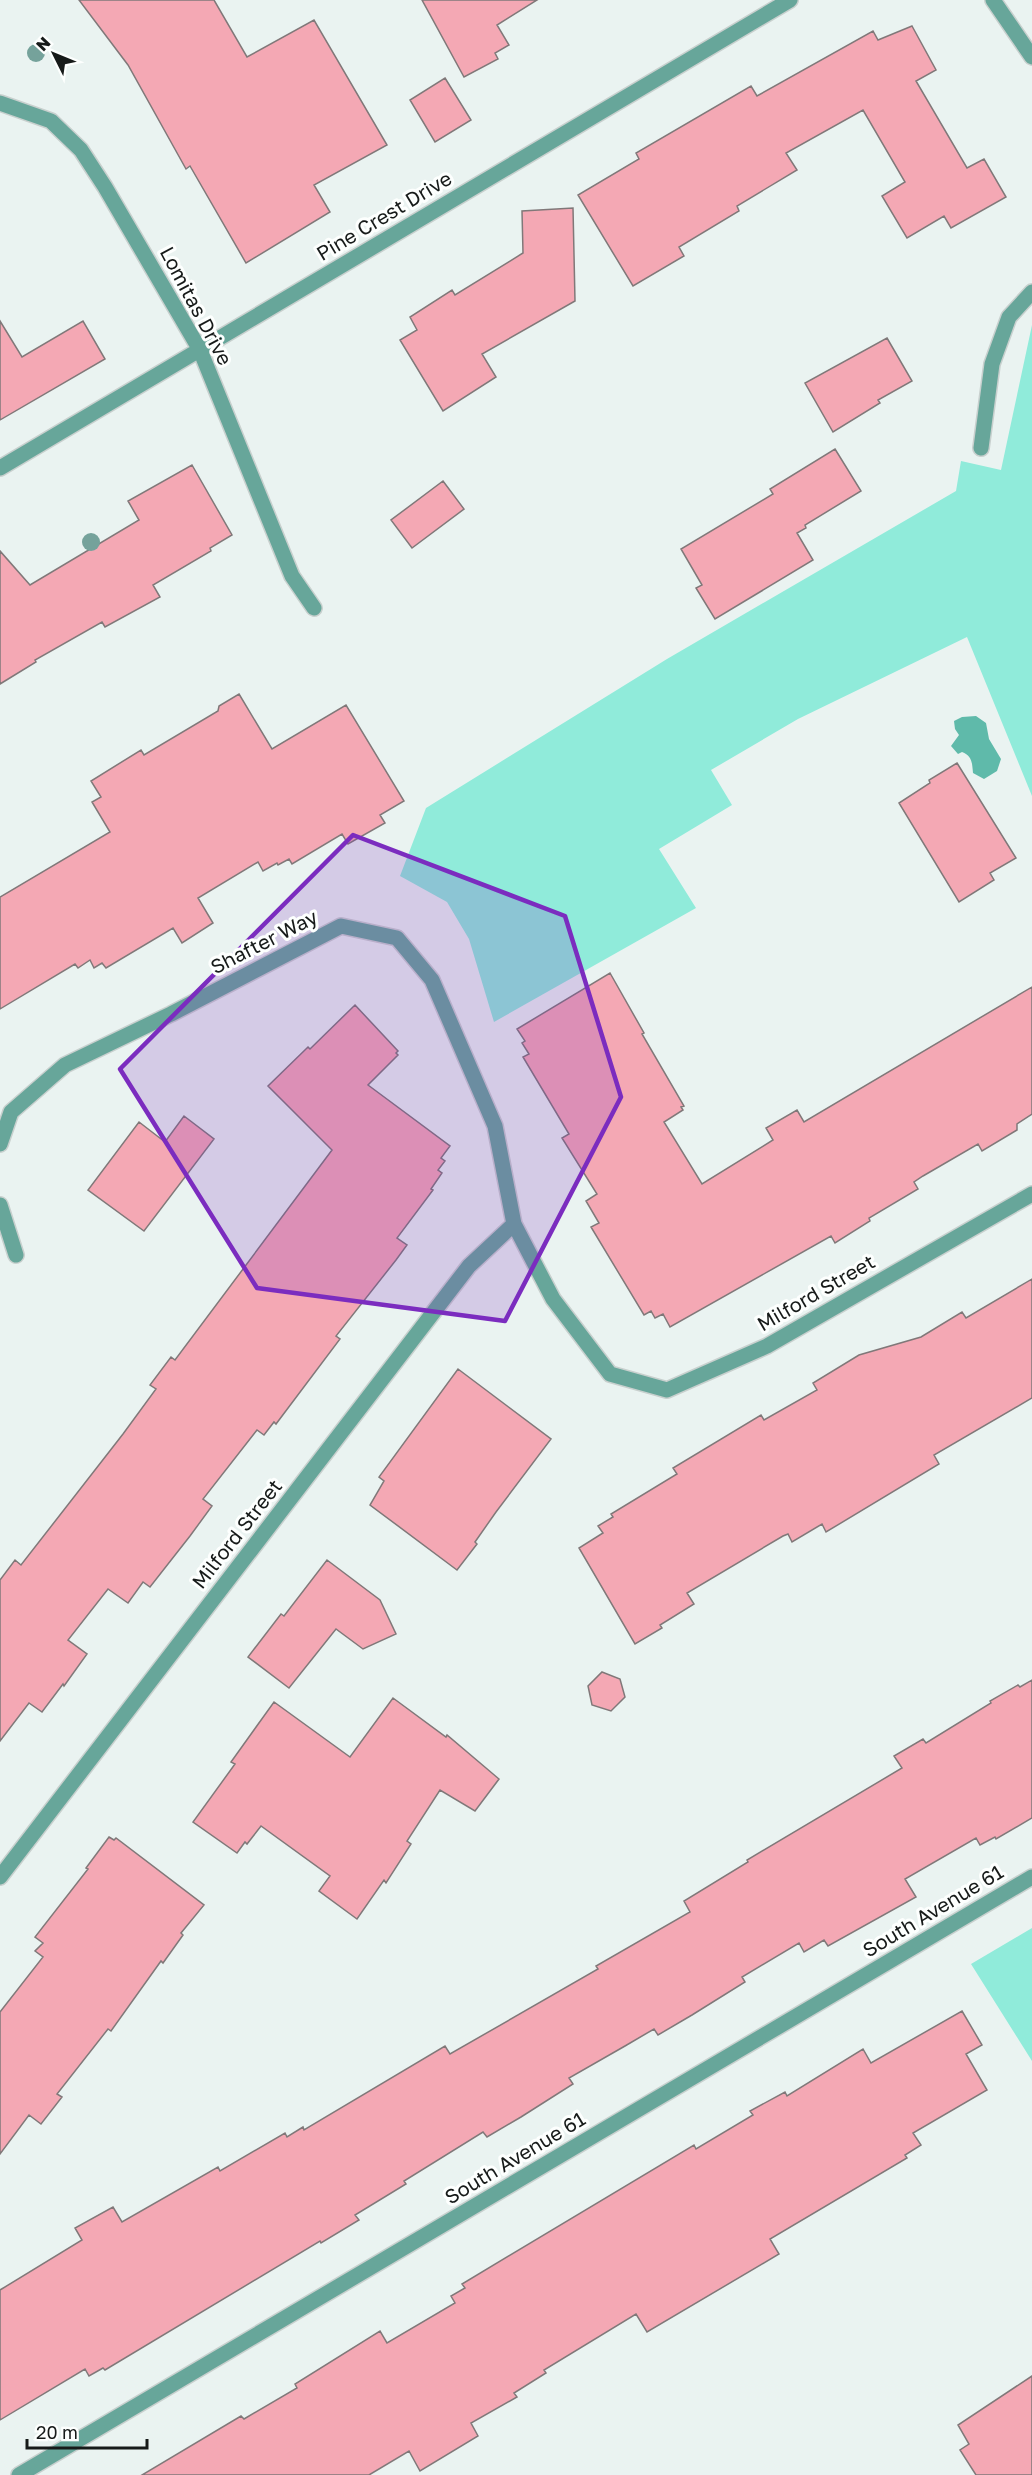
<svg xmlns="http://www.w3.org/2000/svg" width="1032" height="2475" font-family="'Golos Text',sans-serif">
<rect width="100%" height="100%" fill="#eaf3f1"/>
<path fill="#90ebda" d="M 1032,325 L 1032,796 L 967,637 L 798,719 L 711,770 L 732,805 L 659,849 L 696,908 L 494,1022 L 469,939 L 447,902 L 400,876 L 426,808 L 667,659 L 956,491 L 961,461 L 1001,470 Z
M 1032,1928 L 1032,2061 L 971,1964 Z"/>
<path fill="#5fbaaa" d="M 976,716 L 986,723 L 989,739 L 1001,759 L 997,771 L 984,779 L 973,773 C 972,762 972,756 962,752 L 958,754 L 951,746 L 959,735 L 955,729 L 954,721 L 962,717 Z"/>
<path fill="#f4a8b4" stroke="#807879" stroke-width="1.5" d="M 79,0 L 214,0 L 247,57 L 314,20 L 387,145 L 314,185 L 330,212 L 246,263 L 190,166 L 186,169 L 128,65 Z
M 422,0 L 537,0 L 497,25 L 509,45 L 495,53 L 498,59 L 464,77 Z
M 912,26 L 936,70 L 916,81 L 967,168 L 984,159 L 1006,197 L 951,228 L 944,216 L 907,238 L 882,196 L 905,182 L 863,110 L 786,153 L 797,170 L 737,206 L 739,211 L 679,247 L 684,256 L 633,286 L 578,195 L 639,159 L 636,153 L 751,86 L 757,96 L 873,31 L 878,40 Z
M 445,78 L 471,120 L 435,142 L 410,100 Z
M 573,208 L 575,301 L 482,354 L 496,377 L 443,411 L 400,340 L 417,330 L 410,317 L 452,290 L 455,295 L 523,253 L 522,211 Z
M 0,321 L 22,357 L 83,321 L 105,359 L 0,420 Z
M 887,338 L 912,381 L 878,400 L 880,403 L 833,432 L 805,383 Z
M 835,449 L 861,491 L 805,525 L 806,528 L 797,533 L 813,560 L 715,619 L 696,588 L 702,585 L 681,549 L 773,494 L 770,489 Z
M 192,465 L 232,535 L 210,548 L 211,551 L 153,585 L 160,597 L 105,627 L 102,622 L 35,660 L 36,662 L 0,684 L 0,551 L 30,585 L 139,520 L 128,501 Z
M 443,481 L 464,509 L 412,548 L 391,520 Z
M 239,694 L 272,749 L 346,705 L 404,801 L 380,815 L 385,823 L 348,844 L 342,834 L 292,864 L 289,859 L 278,865 L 277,863 L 263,871 L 258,862 L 198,898 L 213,923 L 182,943 L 173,928 L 106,968 L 102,963 L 94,968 L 90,960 L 78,968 L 75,964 L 0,1009 L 0,897 L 110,832 L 92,802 L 101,797 L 91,781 L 141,750 L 144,755 L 218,711 L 219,706 Z
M 957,763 L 1016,858 L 990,873 L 994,880 L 959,902 L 899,803 L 930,783 L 929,780 Z
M 610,973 L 644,1033 L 642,1034 L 684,1106 L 681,1107 L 683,1110 L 664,1122 L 702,1184 L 773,1140 L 766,1128 L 797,1110 L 804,1122 L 1032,987 L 1032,1114 L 1017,1124 L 1017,1130 L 982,1151 L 978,1144 L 923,1176 L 914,1182 L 918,1189 L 869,1218 L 870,1221 L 835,1243 L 831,1236 L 670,1327 L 663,1314 L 655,1318 L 651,1311 L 644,1315 L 591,1227 L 599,1223 L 586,1201 L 597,1194 L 562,1138 L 569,1134 L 523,1057 L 529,1054 L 522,1043 L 525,1041 L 517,1029 Z
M 355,1005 L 398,1051 L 396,1053 L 398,1055 L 368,1085 L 450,1146 L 441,1158 L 445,1161 L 438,1170 L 442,1173 L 431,1189 L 433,1190 L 397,1238 L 407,1245 L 396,1260 L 336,1336 L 340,1339 L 276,1424 L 274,1422 L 264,1435 L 257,1430 L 203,1499 L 212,1506 L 190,1536 L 150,1587 L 143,1582 L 128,1603 L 108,1589 L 68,1640 L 87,1654 L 64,1686 L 63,1684 L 42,1712 L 29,1703 L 0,1741 L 0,1580 L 15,1560 L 21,1565 L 123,1434 L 156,1389 L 150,1385 L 171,1357 L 175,1360 L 332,1150 L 268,1086 L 308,1047 L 310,1049 Z
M 184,1116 L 214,1139 L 144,1231 L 88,1190 L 139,1122 L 165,1142 Z
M 1032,1279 L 1032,1398 L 934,1455 L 939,1464 L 826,1532 L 822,1524 L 792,1542 L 788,1534 L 783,1536 L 687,1593 L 694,1604 L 660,1625 L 662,1628 L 635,1644 L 579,1548 L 603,1533 L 598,1526 L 613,1517 L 611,1514 L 677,1474 L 673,1468 L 761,1415 L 764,1420 L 817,1390 L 813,1383 L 859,1355 L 921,1337 L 962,1312 L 966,1318 Z
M 458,1369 L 551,1439 L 496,1512 L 475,1542 L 477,1544 L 457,1570 L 370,1505 L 384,1481 L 379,1477 Z
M 327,1560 L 380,1600 L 396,1634 L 363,1649 L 336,1629 L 289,1688 L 248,1657 L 281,1614 L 284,1616 Z
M 602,1672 L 620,1679 L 625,1697 L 611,1711 L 592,1705 L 588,1686 Z
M 1032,1680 L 1032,1818 L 996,1839 L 995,1837 L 980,1845 L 976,1838 L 905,1879 L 916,1897 L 828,1946 L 824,1940 L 804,1952 L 799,1943 L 742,1977 L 745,1982 L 692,2015 L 658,2035 L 654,2029 L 625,2046 L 569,2078 L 573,2084 L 521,2117 L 487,2137 L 483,2132 L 404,2181 L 406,2184 L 355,2215 L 359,2220 L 321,2243 L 320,2241 L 105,2370 L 103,2368 L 89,2376 L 85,2369 L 0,2420 L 0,2290 L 82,2240 L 75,2228 L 113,2207 L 122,2222 L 218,2167 L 220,2171 L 285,2133 L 287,2137 L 303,2127 L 304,2130 L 445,2046 L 450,2054 L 598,1969 L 596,1966 L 690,1912 L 684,1901 L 748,1862 L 747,1860 L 902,1768 L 894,1756 L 923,1739 L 926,1743 L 991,1703 L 990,1701 L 1018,1685 L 1020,1687 Z
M 393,1698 L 446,1737 L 447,1735 L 499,1779 L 475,1811 L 440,1790 L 407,1841 L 411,1844 L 386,1883 L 384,1880 L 357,1919 L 319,1891 L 330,1876 L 261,1826 L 247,1844 L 245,1842 L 237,1853 L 193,1822 L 235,1764 L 231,1762 L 274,1702 L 350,1757 Z
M 109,1837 L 114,1840 L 116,1838 L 204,1905 L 181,1933 L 183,1935 L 163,1963 L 161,1961 L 111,2031 L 108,2029 L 57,2094 L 62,2097 L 41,2124 L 29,2115 L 0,2154 L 0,2012 L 43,1957 L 35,1951 L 43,1943 L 35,1937 L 88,1869 L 86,1868 Z
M 962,2011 L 982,2045 L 966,2054 L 987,2090 L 913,2133 L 921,2145 L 905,2155 L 907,2158 L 770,2239 L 779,2254 L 647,2332 L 636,2314 L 544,2370 L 546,2373 L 514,2393 L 517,2397 L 471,2423 L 478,2436 L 420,2471 L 409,2451 L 369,2475 L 142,2475 L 241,2416 L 244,2419 L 297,2388 L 295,2384 L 380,2331 L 387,2343 L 455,2303 L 451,2296 L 465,2288 L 462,2284 L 694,2145 L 696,2149 L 753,2115 L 750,2111 L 785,2092 L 787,2096 L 863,2049 L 871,2063 Z
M 1032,2376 L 1032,2475 L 976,2475 L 960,2450 L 969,2444 L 958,2425 Z"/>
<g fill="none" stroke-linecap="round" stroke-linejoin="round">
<defs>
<path id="street" d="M 993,0 L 1032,57
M 0,103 L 51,121 L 81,150 L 105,187 L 200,350 L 292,576 L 314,608
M 981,448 L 992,364 L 1009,317 L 1032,292
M 0,468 L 790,0
M 0,1144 L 11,1112 L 65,1065 L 171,1014 L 341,926 L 397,938 L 432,980 L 495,1126 L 514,1224 L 553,1299 L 610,1374 L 667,1390 L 767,1346 L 1032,1194
M 0,1205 L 16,1255
M 0,1877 L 469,1266 L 514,1224
M 19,2475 L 1032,1877"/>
</defs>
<use href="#street" stroke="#c8d0ce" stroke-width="18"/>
<use href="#street" stroke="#67a69a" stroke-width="15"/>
</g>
<g fill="#75a29b">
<circle cx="36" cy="53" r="9"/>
<circle cx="91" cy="542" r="9"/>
</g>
<path fill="#7b2cbf" fill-opacity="0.2" stroke="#7b2cbf" stroke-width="4.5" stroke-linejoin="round" d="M 353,835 L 565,916 L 621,1097 L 505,1321 L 257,1288 L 120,1069 Z"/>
<g text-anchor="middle" stroke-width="6" stroke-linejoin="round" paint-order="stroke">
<g font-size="20" fill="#161a19" stroke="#fdfffe">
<text transform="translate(384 216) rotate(-31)" y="7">Pine Crest Drive</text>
<text transform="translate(196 306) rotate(62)" y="7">Lomitas Drive</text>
<text transform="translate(264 942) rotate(-27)" y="7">Shafter Way</text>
<text transform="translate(816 1293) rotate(-30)" y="7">Milford Street</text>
<text transform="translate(237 1534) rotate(-52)" y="7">Milford Street</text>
<text transform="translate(933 1911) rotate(-31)" y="7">South Avenue 61</text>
<text transform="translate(515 2158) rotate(-31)" y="7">South Avenue 61</text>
</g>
</g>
<g transform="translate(54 54) rotate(313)" stroke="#fdfffe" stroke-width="4.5" paint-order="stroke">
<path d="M0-4.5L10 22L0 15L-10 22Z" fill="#161a19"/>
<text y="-9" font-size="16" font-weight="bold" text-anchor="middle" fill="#161a19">N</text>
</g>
<path d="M27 2439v9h120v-9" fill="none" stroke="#161a19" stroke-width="3"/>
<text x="36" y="2439" font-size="18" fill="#161a19" stroke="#fdfffe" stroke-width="4.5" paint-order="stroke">20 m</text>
</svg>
